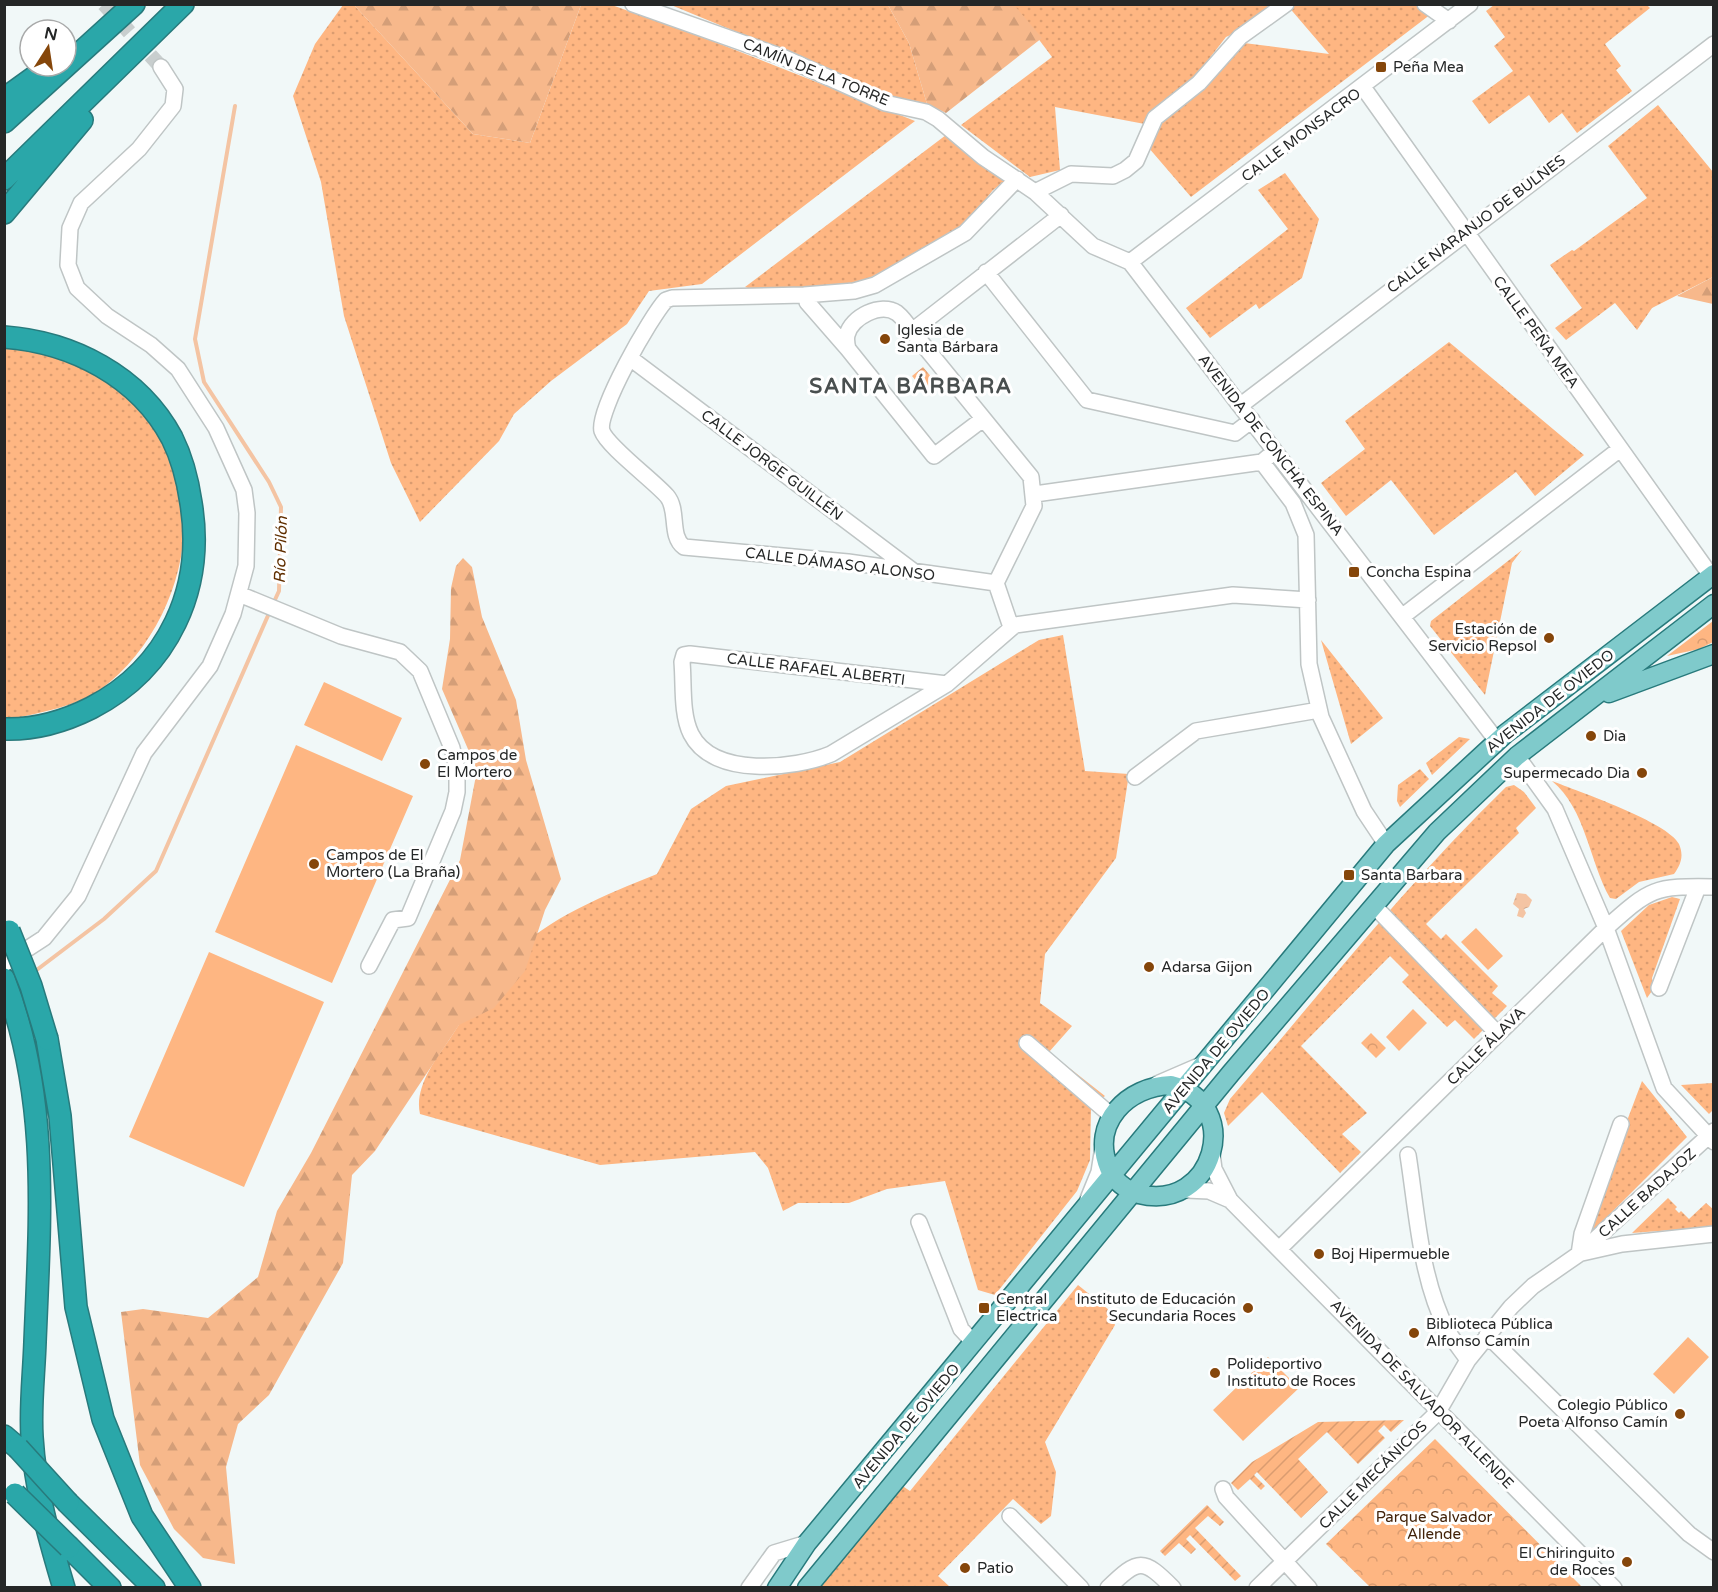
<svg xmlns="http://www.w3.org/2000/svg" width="1718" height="1592" font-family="'Varela Round',sans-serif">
<defs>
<pattern id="grass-dots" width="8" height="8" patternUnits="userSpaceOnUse" patternTransform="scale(1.5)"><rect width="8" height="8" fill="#feb682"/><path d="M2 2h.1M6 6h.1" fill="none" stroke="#da9c70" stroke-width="1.8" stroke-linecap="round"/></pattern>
<pattern id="forest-firs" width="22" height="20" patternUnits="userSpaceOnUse" patternTransform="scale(1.5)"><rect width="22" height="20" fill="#f7b88b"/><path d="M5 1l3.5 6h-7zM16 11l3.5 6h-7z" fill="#d49e78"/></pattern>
<pattern id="park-crowns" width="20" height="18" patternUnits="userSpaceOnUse" patternTransform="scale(1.5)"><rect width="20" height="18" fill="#feb682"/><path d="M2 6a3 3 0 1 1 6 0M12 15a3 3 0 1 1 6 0" fill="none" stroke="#da9c70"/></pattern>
<pattern id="garden-furrows" width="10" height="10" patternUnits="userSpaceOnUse" patternTransform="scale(1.5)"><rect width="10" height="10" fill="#feb682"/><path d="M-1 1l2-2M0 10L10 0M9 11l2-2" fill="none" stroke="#da9c70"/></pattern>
<pattern id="water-ripples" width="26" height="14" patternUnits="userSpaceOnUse" patternTransform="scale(1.5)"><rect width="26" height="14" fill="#f4c4a3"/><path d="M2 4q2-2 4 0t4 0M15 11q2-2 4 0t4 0" fill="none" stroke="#d1a88c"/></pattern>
</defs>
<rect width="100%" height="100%" fill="#f1f8f8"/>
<path fill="url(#grass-dots)" d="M 609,4 L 715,42 L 915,121 L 702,284 L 649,291 L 627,324 L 551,381 L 514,414 L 499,441 L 420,522 L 391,463 L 344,316 L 321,182 L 293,96 L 315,44 L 343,5 L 354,5 L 473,134 L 530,143 L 581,5 Z
M 1438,4 L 1431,14 L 1191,197 L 1148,147 L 1162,117 L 1244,43 L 1329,54 L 1287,5 Z
M 671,5 L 888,5 L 909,43 L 927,104 L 892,96 Z
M 1013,5 L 1275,5 L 1235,33 L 1226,37 L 1205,64 L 1150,125 L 1055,107 L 1060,170 L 1030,177 L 961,125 L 1052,57 Z
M 1647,5 L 1650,8 L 1605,44 L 1621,66 L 1616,70 L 1632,91 L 1577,133 L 1562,113 L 1549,123 L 1529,95 L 1489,124 L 1472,101 L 1513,71 L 1494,46 L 1505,37 L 1486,11 L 1494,5 Z
M 1658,105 L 1713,172 L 1713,277 L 1652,308 L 1637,330 L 1615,303 L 1566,340 L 1555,328 L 1582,308 L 1550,265 L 1572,250 L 1574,251 L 1647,198 L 1608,146 Z
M 946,135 L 1007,180 L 993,190 L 961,230 L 858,284 L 760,292 L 745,287 Z
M 1285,173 L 1319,219 L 1302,278 L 1259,309 L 1256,304 L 1210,338 L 1186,308 L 1288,229 L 1258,190 Z
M 1449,342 L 1584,455 L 1535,496 L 1516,472 L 1434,535 L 1391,480 L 1346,516 L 1321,483 L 1365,449 L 1345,421 Z
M 4,345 C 26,349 51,350 72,357 C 94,366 115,383 131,400 C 137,407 147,415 152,423 C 165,444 182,489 184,514 C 187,579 154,650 101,689 C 78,706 39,713 11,719 L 4,719 Z
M 1522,550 L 1512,563 L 1485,695 L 1430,626 L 1431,621 Z
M 1063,635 L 1085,771 L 1129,774 L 1116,858 L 1045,954 L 1040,1003 L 1072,1026 L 1049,1052 L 1105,1096 L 1091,1107 L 1090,1160 L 1077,1191 L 995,1295 L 978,1290 L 945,1181 L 887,1189 L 849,1203 L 798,1203 L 783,1211 L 768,1168 L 755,1152 L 600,1165 L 420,1114 C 414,1088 435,1060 449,1040 C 466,1014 483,984 504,962 C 546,918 603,896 657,874 L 691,809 L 726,786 L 840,762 L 1039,640 Z
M 1321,640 L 1383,718 L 1351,744 Z
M 1459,737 L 1470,739 L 1432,775 L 1426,763 Z
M 1420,769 L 1429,779 L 1400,807 L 1397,801 L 1398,785 Z
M 1552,781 C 1577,791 1668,822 1679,844 C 1684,856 1681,864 1674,874 L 1639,882 L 1616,899 L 1610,898 C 1589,861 1586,809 1552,781 Z
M 1514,785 L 1524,792 L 1536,808 L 1516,828 L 1519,833 L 1426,924 L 1441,939 L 1446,934 L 1498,986 L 1492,993 L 1507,1006 L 1474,1039 L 1455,1020 L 1447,1027 L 1402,982 L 1409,975 L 1390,956 L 1301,1046 L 1367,1113 L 1342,1134 L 1361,1152 L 1340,1173 L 1262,1092 L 1228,1126 L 1224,1113 L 1230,1099 C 1321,993 1406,884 1506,787 Z
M 1672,897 L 1680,899 L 1652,978 L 1654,988 L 1647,998 L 1621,931 L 1649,905 Z
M 1642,1081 L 1687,1137 L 1592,1232 L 1590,1219 Z
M 1713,1083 L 1713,1110 L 1709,1114 L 1681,1085 Z
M 1668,1198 L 1677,1207 L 1675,1209 L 1679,1213 L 1681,1211 L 1689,1219 L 1706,1203 L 1713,1209 L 1713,1227 L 1632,1233 Z
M 1078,1285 L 1109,1310 L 1115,1325 L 1045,1442 L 1056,1472 L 1051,1516 L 1041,1524 L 1013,1499 L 938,1576 L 950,1587 L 820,1588 L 901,1485 L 910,1491 Z"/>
<path fill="url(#forest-firs)" d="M 354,5 L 581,5 L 530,143 L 473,134 Z
M 888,5 L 1014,5 L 1042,38 L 946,113 L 927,104 L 909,43 Z
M 1713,277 L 1713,304 L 1677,296 Z
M 463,558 L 472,567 L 482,617 L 516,700 L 526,760 L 561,879 L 545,910 L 525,971 L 494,1008 L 459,1025 L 375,1151 L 352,1175 L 343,1263 L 269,1395 L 238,1424 L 226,1467 L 235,1564 L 203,1558 L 174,1529 L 140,1465 L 121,1312 L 143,1309 L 208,1318 L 258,1277 L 277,1211 L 311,1153 L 460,860 L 477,770 L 442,689 L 450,639 L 451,588 L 456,566 Z"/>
<path fill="url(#park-crowns)" d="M 923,367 L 938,385 L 927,394 L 912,376 Z
M 1713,621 L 1713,642 L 1699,649 L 1667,656 Z
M 1371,1033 L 1386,1048 L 1376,1058 L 1361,1043 Z
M 1435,1439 L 1582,1587 L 1370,1587 L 1326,1544 Z"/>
<path fill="url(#garden-furrows)" d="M 1404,1420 L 1391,1432 L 1384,1425 L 1378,1431 L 1385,1438 L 1358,1464 L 1327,1432 L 1298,1459 L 1328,1492 L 1301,1518 L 1257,1472 L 1254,1475 L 1265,1486 L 1261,1490 L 1250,1479 L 1238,1490 L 1231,1483 L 1252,1462 L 1318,1422 Z
M 1207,1505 L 1224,1522 L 1220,1526 L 1208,1516 L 1195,1528 L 1241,1576 L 1235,1581 L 1190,1535 L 1186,1539 L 1196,1549 L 1191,1554 L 1179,1543 L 1165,1556 L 1160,1551 Z"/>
<path fill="#feb682" d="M 324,682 L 402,718 L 382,761 L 304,725 Z
M 296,745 L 413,796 L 332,983 L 215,932 Z
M 1476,928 L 1503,956 L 1488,970 L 1461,942 Z
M 209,952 L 324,1002 L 244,1187 L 129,1137 Z
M 1413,1009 L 1427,1023 L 1399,1051 L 1386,1037 Z
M 1688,1337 L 1709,1357 L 1674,1394 L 1653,1374 Z
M 1268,1357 L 1299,1388 L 1243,1441 L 1213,1410 Z"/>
<path fill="url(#water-ripples)" d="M 1517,893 L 1526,894 L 1532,900 L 1529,907 L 1524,909 L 1526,913 L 1523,918 L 1517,916 L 1519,909 L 1513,904 Z"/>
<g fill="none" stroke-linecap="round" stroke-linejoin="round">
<path stroke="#f4c4a3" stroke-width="4" d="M 235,106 L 195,339 L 204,382 L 269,482 L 281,507 L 279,591 L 273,604
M 34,972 L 104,919 L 156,871 L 270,611"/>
<path stroke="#c8cece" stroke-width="15" stroke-dasharray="15 8" stroke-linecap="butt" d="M 104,4 L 161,67"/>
<defs>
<path id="minor" d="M 633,4 L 785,58 L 885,103 L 926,112 L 938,119 L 983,157 L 1035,192 L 1093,246 L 1130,262 L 1497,741
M 1425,4 L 1449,21
M 1363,87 L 1714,580
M 1035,192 L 1071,174 L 1113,176 L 1125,170 L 1136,161 L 1155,118 L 1199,83 L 1240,37 L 1286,4
M 1130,262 L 1470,4
M 986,272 L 1087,400 L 1235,433 L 1252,420
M 807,302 L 848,349
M 912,331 L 1061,215
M 630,358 L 913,571
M 1241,405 L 1714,44
M 983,419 L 934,456 L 848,349 C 847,345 846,339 847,335 C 851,317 881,302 897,313 C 902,317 908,325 912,331 L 1031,477 L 1034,506 L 996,583 L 1011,627
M 1262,462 L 1293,503 L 1306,535 L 1309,664 L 1321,717 L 1364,811 L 1386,844
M 1035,494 L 1262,462 L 1268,457
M 996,583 L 848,562 L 684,547 C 669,536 679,510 667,496 C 654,481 607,446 602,431 C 596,412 651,316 666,300 L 672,298 L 804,295 L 854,291 L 875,285 L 965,233 L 1017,179
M 239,594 L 341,636 L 400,652 L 420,671 L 452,748 L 457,769 L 457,792 L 453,811 L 408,918 L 393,920 L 369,966
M 1403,616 L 1620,449
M 947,684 L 690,654 L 684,655 L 682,662 C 684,684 681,714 691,734 C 713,778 795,769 831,754 L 947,684 L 1015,625 L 1233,595 L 1308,600
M 1517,756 L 1555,809 L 1606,928 L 1664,1088 L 1714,1142
M 1135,777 L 1196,731 L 1319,710
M 1378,910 L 1498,1034
M 4,964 L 44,938 L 78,896 L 144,753 L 210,666 L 233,614 L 246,566 L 247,513 L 244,490 L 216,428 L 178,369 L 151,345 L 107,316 L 77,288 L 68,265 L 70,228 L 81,203 L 139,149 L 173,106 L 175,89 L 161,67
M 1659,988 L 1698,887
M 1027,1043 L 1113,1117
M 1157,1084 L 1201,1065
M 1212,1154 L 1214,1169 L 1230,1200 L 1614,1588
M 1408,1155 C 1417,1212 1420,1277 1447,1330 C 1453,1340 1461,1350 1468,1360
M 1186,1190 L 1209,1191 L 1230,1200
M 1088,1199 L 1099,1172 L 1103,1147
M 919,1222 L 961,1329 L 974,1343
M 1279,1249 L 1606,928 C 1651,888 1653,886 1714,887
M 1582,1253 L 1622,1244 L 1714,1234
M 1579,1254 L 1582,1234 L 1621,1124
M 1487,1335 L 1689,1534 L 1714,1552
M 1223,1489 L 1226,1497 L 1309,1588
M 1010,1516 L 1081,1588
M 749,1588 L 774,1553 L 807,1543
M 1108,1588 C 1139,1558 1143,1558 1173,1588
M 1257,1588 L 1438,1412 L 1468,1360 L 1511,1307 L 1533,1286 L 1579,1254 L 1714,1131"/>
<path id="major" d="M 1609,693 L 1714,654
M 1171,1085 C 1245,1103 1214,1213 1139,1194 C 1126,1190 1114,1181 1109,1168 C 1090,1123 1128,1086 1171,1085 Z
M 777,1588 L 807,1543 L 1386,844 L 1505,734 L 1714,574
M 807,1588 L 1231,1073 L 1437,832 L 1517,756 L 1714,604"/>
<path id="highway" d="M 4,99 L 47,68
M 4,122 L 134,4
M 4,179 L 183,4
M 4,213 L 82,120
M 4,337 C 72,342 139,376 172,438 C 182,458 188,482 191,503 C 205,588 169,668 91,708 C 65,721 34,730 4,729
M 4,979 C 50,1098 40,1217 35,1342 C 34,1373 30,1406 32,1437 C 35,1489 49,1538 64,1588
M 47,1039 L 60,1116 L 76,1307 L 103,1419 L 142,1516 L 190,1588
M 4,1436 L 18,1448
M 68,1503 L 154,1588
M 69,1547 L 110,1588"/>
</defs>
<use href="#minor" stroke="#bfc5c5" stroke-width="18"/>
<use href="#major" stroke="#287a7c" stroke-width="21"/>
<use href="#highway" stroke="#287a7c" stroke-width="24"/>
<use href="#minor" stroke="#fff" stroke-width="15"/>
<use href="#major" stroke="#7fcacb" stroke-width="18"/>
<use href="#highway" stroke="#2aa7a9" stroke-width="21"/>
<defs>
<path id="highway-bridge" d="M 9,931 L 31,986 L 47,1039
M 18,1448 L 68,1503
M 15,1494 L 69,1547"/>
</defs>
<use href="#highway-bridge" stroke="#287a7c" stroke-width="24" stroke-linecap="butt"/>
<use href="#highway-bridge" stroke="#2aa7a9" stroke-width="21"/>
</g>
<g fill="#85460a" stroke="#fff" stroke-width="2">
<rect x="1375" y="61" width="12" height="12" rx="3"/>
<circle cx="885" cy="339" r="6"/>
<rect x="1348" y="566" width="12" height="12" rx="3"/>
<circle cx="1549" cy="638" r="6"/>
<circle cx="1591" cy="736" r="6"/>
<circle cx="425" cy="764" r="6"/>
<circle cx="1642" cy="773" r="6"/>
<circle cx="314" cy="864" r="6"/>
<rect x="1343" y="869" width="12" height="12" rx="3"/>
<circle cx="1149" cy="967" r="6"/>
<circle cx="1319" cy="1254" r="6"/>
<rect x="978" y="1302" width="12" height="12" rx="3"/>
<circle cx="1248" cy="1308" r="6"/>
<circle cx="1414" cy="1333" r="6"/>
<circle cx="1215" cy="1373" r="6"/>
<circle cx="1680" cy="1414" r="6"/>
<circle cx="1627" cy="1562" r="6"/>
<circle cx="965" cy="1568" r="6"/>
</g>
<g text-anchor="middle" stroke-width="6" stroke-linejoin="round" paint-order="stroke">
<g font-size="15" fill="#252727" stroke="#fff" text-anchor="start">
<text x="1393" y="72">Peña Mea</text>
<text x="897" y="335">Iglesia de<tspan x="897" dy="17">Santa Bárbara</tspan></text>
<text x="1366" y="577">Concha Espina</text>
<text x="1537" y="634" text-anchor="end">Estación de<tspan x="1537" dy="17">Servicio Repsol</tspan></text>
<text x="1603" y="741">Dia</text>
<text x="437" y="760">Campos de<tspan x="437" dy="17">El Mortero</tspan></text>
<text x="1630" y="778" text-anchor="end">Supermecado Dia</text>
<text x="326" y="860">Campos de El<tspan x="326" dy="17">Mortero (La Braña)</tspan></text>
<text x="1361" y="880">Santa Barbara</text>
<text x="1161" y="972">Adarsa Gijon</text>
<text x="1331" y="1259">Boj Hipermueble</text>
<text x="996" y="1304">Central<tspan x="996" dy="17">Electrica</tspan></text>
<text x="1236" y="1304" text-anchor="end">Instituto de Educación<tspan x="1236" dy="17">Secundaria Roces</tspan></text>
<text x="1426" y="1329">Biblioteca Pública<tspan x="1426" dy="17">Alfonso Camín</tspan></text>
<text x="1227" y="1369">Polideportivo<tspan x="1227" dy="17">Instituto de Roces</tspan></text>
<text x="1668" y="1410" text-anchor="end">Colegio Público<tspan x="1668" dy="17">Poeta Alfonso Camín</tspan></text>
<text x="1615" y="1558" text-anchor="end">El Chiringuito<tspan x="1615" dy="17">de Roces</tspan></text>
<text x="977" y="1573">Patio</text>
</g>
<g font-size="15" fill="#252727" stroke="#fff">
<text transform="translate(816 72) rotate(22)" y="5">CAMÍN DE LA TORRE</text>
<text transform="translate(1301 135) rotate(-37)" y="5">CALLE MONSACRO</text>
<text transform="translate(1476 224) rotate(-37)" y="5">CALLE NARANJO DE BULNES</text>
<text transform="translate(1536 332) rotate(54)" y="5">CALLE PEÑA MEA</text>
<text transform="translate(1271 445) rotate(52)" y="5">AVENIDA DE CONCHA ESPINA</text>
<text transform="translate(772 465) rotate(37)" y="5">CALLE JORGE GUILLÉN</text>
<text transform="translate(840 564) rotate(7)" y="5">CALLE DÁMASO ALONSO</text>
<text transform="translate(816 669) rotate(7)" y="5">CALLE RAFAEL ALBERTI</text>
<text transform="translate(1550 701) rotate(-38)" y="5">AVENIDA DE OVIEDO</text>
<text transform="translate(1486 1046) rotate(-45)" y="5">CALLE ÁLAVA</text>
<text transform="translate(1216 1051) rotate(-50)" y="5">AVENIDA DE OVIEDO</text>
<text transform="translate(1647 1193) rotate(-42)" y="5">CALLE BADAJOZ</text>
<text transform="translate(1422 1394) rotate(46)" y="5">AVENIDA DE SALVADOR ALLENDE</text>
<text transform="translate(906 1426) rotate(-50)" y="5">AVENIDA DE OVIEDO</text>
<text transform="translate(1373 1475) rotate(-45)" y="5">CALLE MECÁNICOS</text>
</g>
<g font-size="15" fill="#412209" stroke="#fff">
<text x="1434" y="1522">Parque Salvador<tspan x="1434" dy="17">Allende</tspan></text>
</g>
<g font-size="16" font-style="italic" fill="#602f00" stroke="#fff">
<text transform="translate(280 550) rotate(-88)" y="6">Río Pilón</text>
</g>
<g font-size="21" font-weight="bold" letter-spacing="1.5" fill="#494f4f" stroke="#fff">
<text x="911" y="393">SANTA BÁRBARA</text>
</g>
</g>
<rect width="1718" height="1592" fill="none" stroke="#252727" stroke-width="12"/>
<g transform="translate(48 48) rotate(12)"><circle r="28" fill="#ffffff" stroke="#a8a9a9" stroke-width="1.5"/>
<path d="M0-4.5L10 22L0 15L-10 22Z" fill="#85460a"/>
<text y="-9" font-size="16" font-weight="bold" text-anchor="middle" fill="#252727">N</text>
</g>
</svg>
